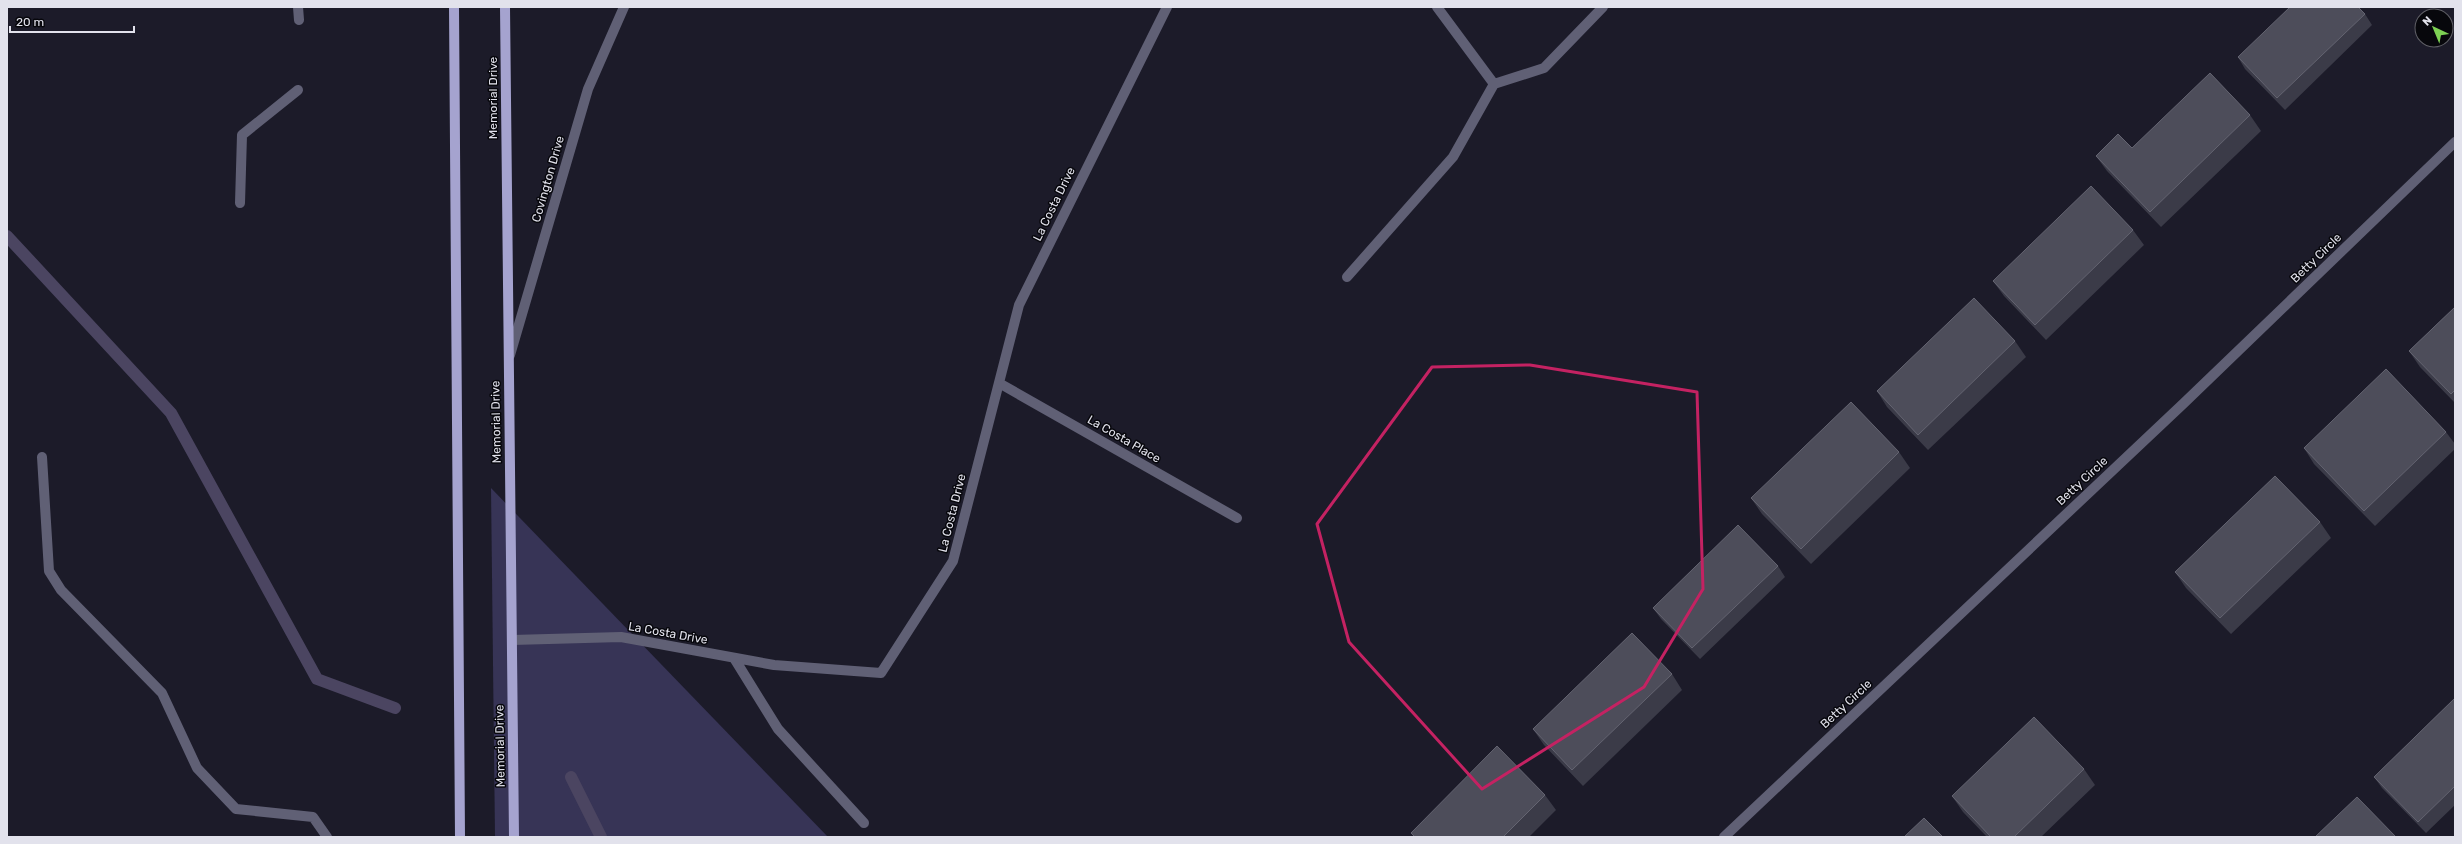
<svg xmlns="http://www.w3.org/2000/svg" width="2462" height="844" font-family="Rubik,sans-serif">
<rect width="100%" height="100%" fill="#1c1b29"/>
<path fill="#373456" d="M 491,488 L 828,837 L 495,837 Z"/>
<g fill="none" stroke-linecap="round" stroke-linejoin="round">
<path stroke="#4b4561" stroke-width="12" d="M 7,236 L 171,413 L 317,679 L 395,708
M 571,777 L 601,837"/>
<path stroke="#606075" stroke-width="10" d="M 298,7 L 299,20
M 1437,7 L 1494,84
M 240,203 L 242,135 L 298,90
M 1347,277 L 1453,157 L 1494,84 L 1544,68 L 1603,7
M 510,355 L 588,89 L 624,7
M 999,383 L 1237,518
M 42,457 L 49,571 L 61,590 L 162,693 L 197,768 L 236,809 L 313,817 L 327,837
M 512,640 L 621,637 L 774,665 L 881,673 L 953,561 L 1019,305 L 1167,7
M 734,658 L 778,729 L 864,823
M 1724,837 L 2184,403 L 2455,142"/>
<path stroke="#a5a3cf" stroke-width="10" d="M 454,7 L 460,837
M 505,7 L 514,837"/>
</g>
<path fill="#3b3b48" d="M 2365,14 L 2372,25 L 2285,110 L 2245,69 L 2238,57 Z
M 2250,115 L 2261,131 L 2161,227 L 2107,171 L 2096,156 L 2132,148 Z
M 2133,230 L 2144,245 L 2046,340 L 2004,296 L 1993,281 Z
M 2455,307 L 2455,403 L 2420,367 L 2409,351 Z
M 2015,341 L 2026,357 L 1928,450 L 1887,407 L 1877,391 Z
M 2446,432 L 2455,444 L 2455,449 L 2375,526 L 2314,464 L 2304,448 Z
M 1899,452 L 1910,468 L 1811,564 L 1762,514 L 1751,498 Z
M 2320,522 L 2331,538 L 2231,634 L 2186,588 L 2175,572 Z
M 1778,566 L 1785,577 L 1700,659 L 1661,619 L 1653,608 Z
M 1672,674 L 1682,690 L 1583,786 L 1544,745 L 1533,729 Z
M 2455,698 L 2455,805 L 2426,833 L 2382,788 L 2374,777 Z
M 2084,769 L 2095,785 L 2041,837 L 1987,837 L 1963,812 L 1952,796 Z
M 1545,795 L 1556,810 L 1529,837 L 1414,837 L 1411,833 Z"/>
<path fill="#4d4d5a" stroke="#646471" d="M 2290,7 L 2358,7 L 2365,14 L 2277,98 L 2238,57 Z
M 2210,73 L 2250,115 L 2150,212 L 2096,156 L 2118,134 L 2132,148 Z
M 2091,186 L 2133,230 L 2035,325 L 1993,281 Z
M 1974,298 L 2015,341 L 1918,435 L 1877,391 Z
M 2455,307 L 2455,390 L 2451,394 L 2409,351 Z
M 2386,369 L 2446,432 L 2364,511 L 2304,448 Z
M 1851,402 L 1899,452 L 1801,549 L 1751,498 Z
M 2275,476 L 2320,522 L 2220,618 L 2175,572 Z
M 1738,525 L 1778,566 L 1692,648 L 1653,608 Z
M 1632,633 L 1672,674 L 1572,770 L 1533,729 Z
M 2455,698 L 2455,786 L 2418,822 L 2374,777 Z
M 2034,717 L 2084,769 L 2014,837 L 1991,837 L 1952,796 Z
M 1497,746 L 1545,795 L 1503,837 L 1415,837 L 1411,833 Z
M 2357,797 L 2396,837 L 2315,837 Z
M 1924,818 L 1943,837 L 1904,837 Z"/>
<path fill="none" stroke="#c42262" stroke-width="3" stroke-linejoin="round" d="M 1530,365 L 1697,392 L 1703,589 L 1644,687 L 1482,789 L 1349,642 L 1317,524 L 1432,367 Z"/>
<g text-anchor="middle" stroke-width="3" stroke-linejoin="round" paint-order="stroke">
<g font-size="12" fill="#e2e2ec" stroke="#07070c">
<text transform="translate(493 98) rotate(-90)" y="4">Memorial Drive</text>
<text transform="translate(548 179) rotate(-74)" y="4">Covington Drive</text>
<text transform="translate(1054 204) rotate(-64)" y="4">La Costa Drive</text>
<text transform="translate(2316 258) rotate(-44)" y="4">Betty Circle</text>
<text transform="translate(496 422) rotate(-91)" y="4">Memorial Drive</text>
<text transform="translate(1124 439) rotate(30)" y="4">La Costa Place</text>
<text transform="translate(2082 481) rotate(-43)" y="4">Betty Circle</text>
<text transform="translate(952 513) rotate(-76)" y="4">La Costa Drive</text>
<text transform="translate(668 633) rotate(10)" y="4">La Costa Drive</text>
<text transform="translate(1846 704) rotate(-43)" y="4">Betty Circle</text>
<text transform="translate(500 746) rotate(-91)" y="4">Memorial Drive</text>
</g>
</g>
<rect width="2462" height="844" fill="none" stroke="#e2e2ec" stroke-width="16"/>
<g transform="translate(2434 28) rotate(316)"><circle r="19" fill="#07070c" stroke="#5f5f66"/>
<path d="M0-3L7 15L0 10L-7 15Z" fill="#7dd154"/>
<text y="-6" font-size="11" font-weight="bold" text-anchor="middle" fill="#e2e2ec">N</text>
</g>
<path d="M10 26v6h124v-6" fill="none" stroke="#e2e2ec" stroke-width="2"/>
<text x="16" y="26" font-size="12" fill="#e2e2ec" stroke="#07070c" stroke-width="3" paint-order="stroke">20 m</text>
</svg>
